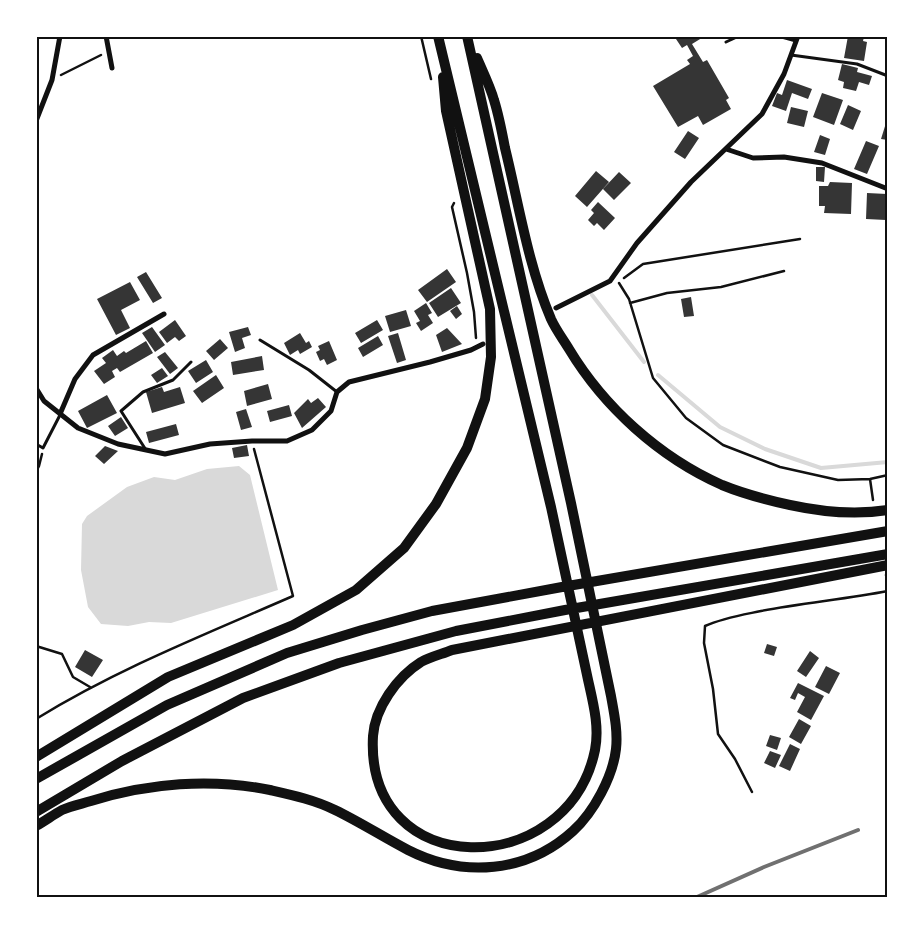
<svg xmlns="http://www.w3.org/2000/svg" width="924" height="933" font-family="'Fira Sans',sans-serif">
<rect width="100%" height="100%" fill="#fff"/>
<path fill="#d9d9d9" d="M 239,466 L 250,475 L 278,590 L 171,623 L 149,622 L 128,626 L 101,624 L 88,607 L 81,570 L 82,524 L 87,516 L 127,487 L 154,477 L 175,480 L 207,469 Z"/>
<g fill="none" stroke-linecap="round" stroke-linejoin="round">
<path stroke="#d9d9d9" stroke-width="4" d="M 592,295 L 644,362
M 658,375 L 720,427 L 765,449 L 821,468 L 888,462"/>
</g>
<path fill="#353535" d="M 674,36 L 705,36 L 692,44 L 703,62 L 707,60 L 729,98 L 726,100 L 731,109 L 703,125 L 698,116 L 678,127 L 653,86 L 690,64 L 687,60 L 693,56 L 687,45 L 682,48 Z
M 848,36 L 864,37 L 863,41 L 867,42 L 864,61 L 844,58 Z
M 842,64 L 858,68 L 857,72 L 872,76 L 869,85 L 859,82 L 856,91 L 843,88 L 844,82 L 838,80 Z
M 787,80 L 812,89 L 808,99 L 792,93 L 786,111 L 772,106 L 777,93 L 782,95 Z
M 822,93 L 843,100 L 834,125 L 813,117 Z
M 848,105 L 861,111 L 853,130 L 840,124 Z
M 791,107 L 808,111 L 804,127 L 787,123 Z
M 886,123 L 888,123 L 888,140 L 881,139 Z
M 688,131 L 699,138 L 685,159 L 674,152 Z
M 820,135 L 830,139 L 825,155 L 814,152 Z
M 866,141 L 879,146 L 867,174 L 854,169 Z
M 816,167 L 825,167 L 824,182 L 816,181 Z
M 596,171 L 609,182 L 587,207 L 575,196 Z
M 619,172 L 631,183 L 614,200 L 603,189 Z
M 830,182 L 852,183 L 851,214 L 824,213 L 825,206 L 819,206 L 819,186 L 828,186 Z
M 867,193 L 887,194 L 888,208 L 886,208 L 886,220 L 866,219 Z
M 598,202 L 615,218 L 604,230 L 597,223 L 594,226 L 588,220 L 594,213 L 591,210 Z
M 447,269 L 456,282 L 427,302 L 418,290 Z
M 146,272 L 162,298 L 153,303 L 137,277 Z
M 130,282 L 140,300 L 121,310 L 130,328 L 116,335 L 97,299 Z
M 451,288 L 461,303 L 438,317 L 429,303 Z
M 691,297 L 694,316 L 684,317 L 681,299 Z
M 426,303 L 432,313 L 428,315 L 433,323 L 421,331 L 416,323 L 420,321 L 414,311 Z
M 457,306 L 462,314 L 456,319 L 450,311 Z
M 406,310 L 411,326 L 390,332 L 385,316 Z
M 175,320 L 186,336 L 179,341 L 175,337 L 167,343 L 159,332 Z
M 377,320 L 383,330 L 361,343 L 355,333 Z
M 152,327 L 165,345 L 155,352 L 142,333 Z
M 248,327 L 251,335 L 242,338 L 245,348 L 235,352 L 229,332 Z
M 447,328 L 462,344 L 442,352 L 436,335 Z
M 300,333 L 306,343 L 309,341 L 312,347 L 300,354 L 298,350 L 290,355 L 284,343 Z
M 398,333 L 406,360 L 397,363 L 388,336 Z
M 378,336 L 383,345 L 363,357 L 358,348 Z
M 220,339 L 228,348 L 214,360 L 206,351 Z
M 146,341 L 153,353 L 120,372 L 117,368 L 112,371 L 115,377 L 104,384 L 94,371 L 106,363 L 102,358 L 113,350 L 117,356 L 124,351 L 126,353 Z
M 329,341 L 337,360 L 327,365 L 324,359 L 320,361 L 316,352 L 320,350 L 318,346 Z
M 165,352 L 178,368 L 170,374 L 157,357 Z
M 262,356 L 264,370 L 233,375 L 231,362 Z
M 206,360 L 213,372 L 196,383 L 188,371 Z
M 162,368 L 168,376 L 157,383 L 151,375 Z
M 216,375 L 224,388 L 202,403 L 193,391 Z
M 268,384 L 272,399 L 247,406 L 244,391 Z
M 162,387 L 164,392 L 180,387 L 185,403 L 152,413 L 146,392 Z
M 107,395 L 117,413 L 87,428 L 78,411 Z
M 318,398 L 326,407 L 302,428 L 294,413 L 308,399 L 311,403 Z
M 289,405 L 292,416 L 270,422 L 267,411 Z
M 246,409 L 252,427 L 241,430 L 236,412 Z
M 121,417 L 128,428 L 115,436 L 108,426 Z
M 176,424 L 179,435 L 149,443 L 146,432 Z
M 247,445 L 249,456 L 234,458 L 232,448 Z
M 105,446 L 118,451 L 104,464 L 95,456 Z
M 767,644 L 777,647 L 774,656 L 764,653 Z
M 85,650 L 103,660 L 92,677 L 75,667 Z
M 810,651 L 819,658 L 806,677 L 797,671 Z
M 826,666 L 840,673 L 829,694 L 815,687 Z
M 798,683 L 824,696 L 811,720 L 797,712 L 805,697 L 798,693 L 795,700 L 790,698 Z
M 799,719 L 811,726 L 801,744 L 789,737 Z
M 770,735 L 781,738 L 777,750 L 766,746 Z
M 790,744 L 800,749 L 790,771 L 779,766 Z
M 770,751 L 781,755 L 775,768 L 764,763 Z"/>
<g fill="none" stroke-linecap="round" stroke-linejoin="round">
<path stroke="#111" stroke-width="2.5" d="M 421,36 L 431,79
M 61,75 L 101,55
M 454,203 L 452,207 L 467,273 L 474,312 L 476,338
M 624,278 L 643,264 L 800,239
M 619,283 L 629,299 L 653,378 L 686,418 L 723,445 L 780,467 L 838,480 L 870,479 L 888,475
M 630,303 L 667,293 L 721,287 L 784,271
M 36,472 L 39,466 L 42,454
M 870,479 L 873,500
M 886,575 L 888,584
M 36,646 L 62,654 L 73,677 L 90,687
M 36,719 C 117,669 206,634 293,596 L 254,449
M 752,792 L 735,759 L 718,734 L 713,689 L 704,643 L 705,626 C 723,618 742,615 761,611 C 803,603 846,599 888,591
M 819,897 L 820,897"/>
<path stroke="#111" stroke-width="3" d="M 778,36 L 796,41
M 726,42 L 739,36
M 791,55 L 857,64 L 888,76
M 260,340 L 309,370 L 337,392
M 36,444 L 43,448 L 60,415
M 146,450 L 121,411 L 143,392 L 173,380 L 191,362"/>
<path stroke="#111" stroke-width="5" d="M 106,36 L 112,68
M 36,121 L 52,80 L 60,36
M 726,149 L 753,158 L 784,157 L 822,163 L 888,189
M 556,308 L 610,281 L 637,243 L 691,182 L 762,114 L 784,74 L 798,36
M 36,388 L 44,401 L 78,428 L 118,444 L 165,454 L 210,444 L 252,441 L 287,441 L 312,430 L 331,411 L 337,392 L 349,382 L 430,362 L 471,350 L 483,344
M 60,414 L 75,379 L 93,355 L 164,314"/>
<path stroke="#111" stroke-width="10" d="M 438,36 L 551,507 L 587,675 C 592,699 600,725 595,750 C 568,881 365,883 373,736 C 375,708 397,677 421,662 C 430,657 442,654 452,650 L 888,565
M 477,58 C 483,72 490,86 494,100 C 499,116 502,132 505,148 C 519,205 528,265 551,319 C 556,330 563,339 569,349 C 604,407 659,457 722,485 C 744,494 767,500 790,505 C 822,512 856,515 888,510
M 36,757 L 168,677 L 293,625 L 356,590 L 404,548 L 436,504 L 467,448 L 485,399 L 491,357 L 490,309 L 446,111 L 443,77
M 36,779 L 167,705 L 287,653 L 362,630 L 432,611 L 562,587 L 888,531
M 36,812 L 122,761 L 243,698 L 339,663 L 456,631 L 565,610 L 888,554
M 36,826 C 45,821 53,815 62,810 C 71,806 81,804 91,801 C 148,783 211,778 270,790 C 292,795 315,800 335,810 C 360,822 383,837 408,850 C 463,878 527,873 573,831 C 594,812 613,776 616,749 C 618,731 614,713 611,696 L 571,503 L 467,36"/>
<path stroke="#707070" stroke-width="4" d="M 697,897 L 764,867 L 858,830"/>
</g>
<rect width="924" height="933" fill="none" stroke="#ffffff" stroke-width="75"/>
<rect x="38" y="38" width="848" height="858" fill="none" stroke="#111" stroke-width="2"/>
</svg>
